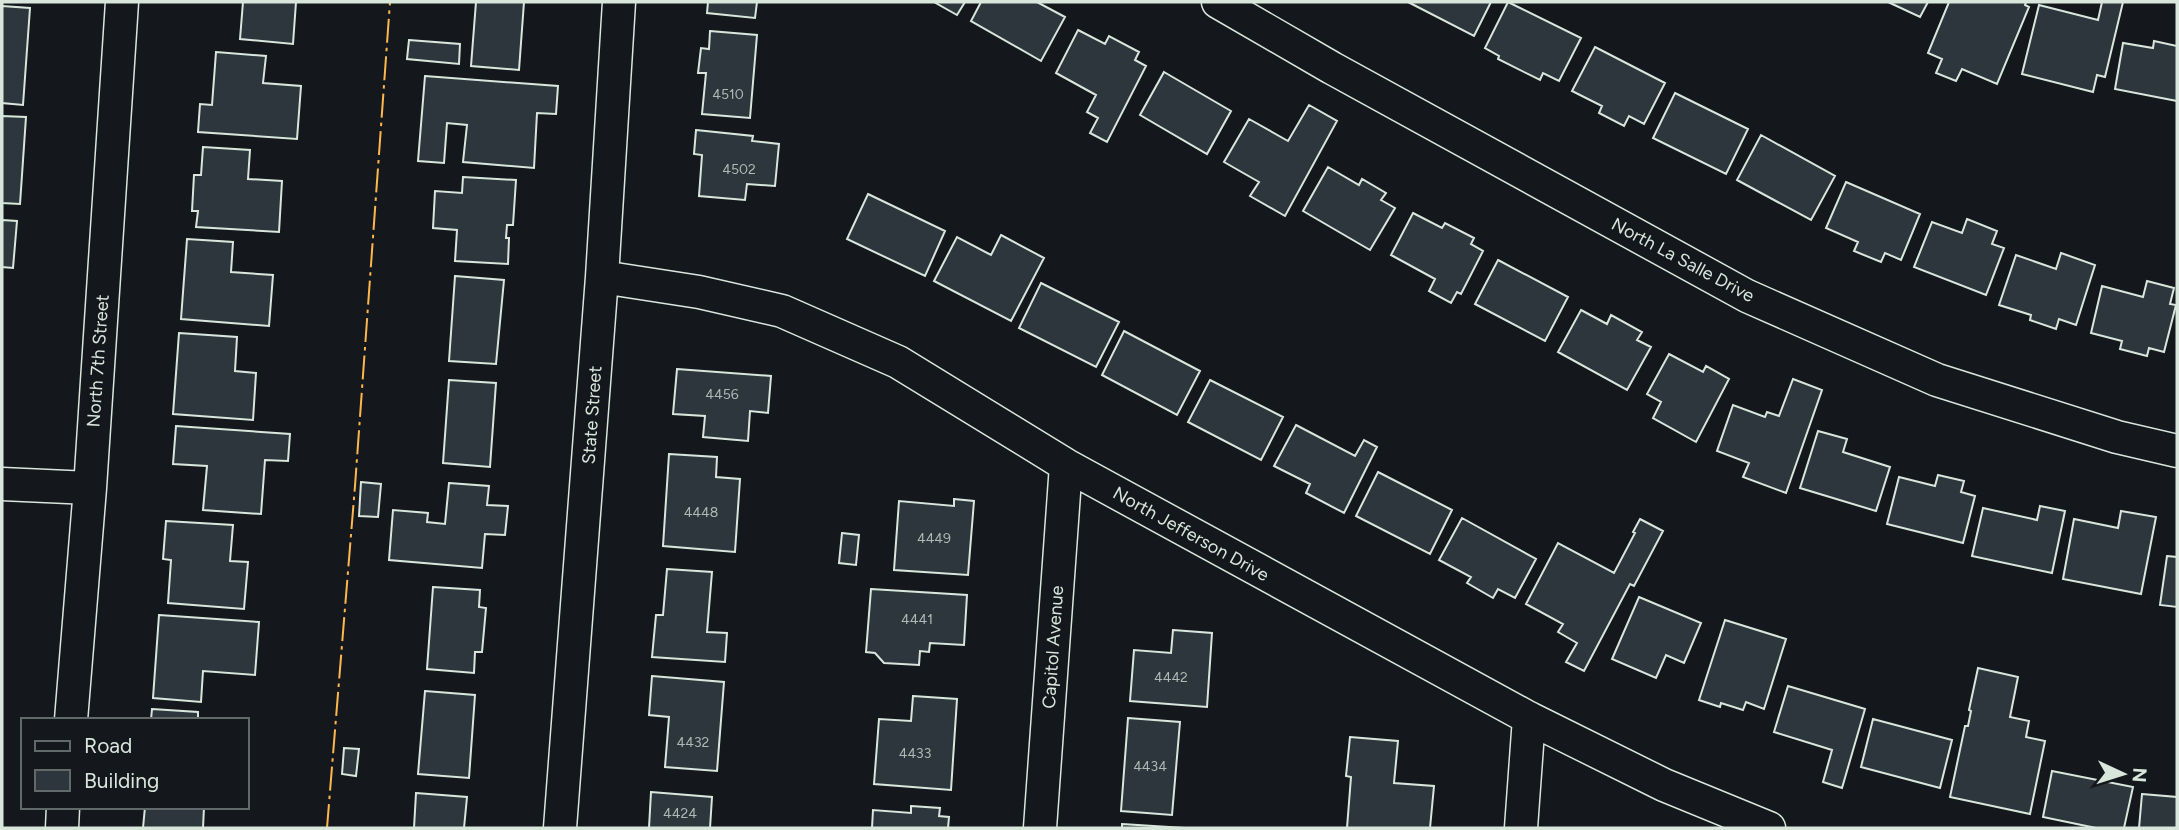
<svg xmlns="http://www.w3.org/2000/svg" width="2179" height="830" font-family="Figtree,sans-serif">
<rect width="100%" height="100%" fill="#14181c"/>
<path fill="#2c363c" stroke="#d8e6dc" stroke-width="2" d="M 243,2 L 296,2 L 293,44 L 240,39 Z
M 476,2 L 524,2 L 519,70 L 471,66 Z
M 708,2 L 757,2 L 755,18 L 707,13 Z
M 934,2 L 965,2 L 957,15 Z
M 981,2 L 1037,2 L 1065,17 L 1041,61 L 971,21 Z
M 1408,2 L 1491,2 L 1474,36 Z
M 1508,2 L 1581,38 L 1559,81 L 1543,73 L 1540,80 L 1498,59 L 1499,56 L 1485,48 Z
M 1888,2 L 1928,2 L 1920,17 Z
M 1949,2 L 2026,2 L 2025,5 L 2029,7 L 1997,84 L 1962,69 L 1956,81 L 1936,73 L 1942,59 L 1928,53 Z
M 2102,2 L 2123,2 L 2105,77 L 2097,75 L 2093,92 L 2022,74 L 2039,5 L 2098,20 Z
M 2,6 L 30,8 L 23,105 L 2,103 Z
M 1078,30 L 1105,44 L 1109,36 L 1139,52 L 1135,60 L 1146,66 L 1107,142 L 1090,133 L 1098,118 L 1087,112 L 1096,95 L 1056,73 Z
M 710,31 L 757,35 L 750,118 L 702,114 L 706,73 L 698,73 L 701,48 L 709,49 Z
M 409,40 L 460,44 L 459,64 L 407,59 Z
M 2154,41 L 2177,46 L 2177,101 L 2115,89 L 2123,43 L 2153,48 Z
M 1595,47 L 1665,83 L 1644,124 L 1629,116 L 1624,126 L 1599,113 L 1602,106 L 1572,91 Z
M 216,52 L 266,56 L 263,83 L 301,86 L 297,139 L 198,132 L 200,104 L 212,105 Z
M 1164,72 L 1231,111 L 1207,154 L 1140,115 Z
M 425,76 L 558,86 L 556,114 L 537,113 L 534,168 L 463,162 L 467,125 L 447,123 L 444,163 L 418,161 Z
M 1675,93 L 1748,129 L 1726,174 L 1653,138 Z
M 1309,105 L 1337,121 L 1285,216 L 1250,196 L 1259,182 L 1224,162 L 1249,119 L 1288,141 Z
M 2,116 L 26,117 L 20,204 L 2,203 Z
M 696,130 L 753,136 L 752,141 L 779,144 L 775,186 L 747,184 L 745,200 L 699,196 L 702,155 L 694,154 Z
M 1761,135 L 1835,176 L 1811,220 L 1737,180 Z
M 203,147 L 250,150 L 248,179 L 282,181 L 279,232 L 196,227 L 198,211 L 192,211 L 194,175 L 201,175 Z
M 1328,167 L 1359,185 L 1362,179 L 1386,193 L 1381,200 L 1395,208 L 1370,250 L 1303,211 Z
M 463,177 L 516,180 L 513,225 L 507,225 L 506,238 L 509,238 L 508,264 L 455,261 L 457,230 L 433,228 L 435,191 L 462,193 Z
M 1846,182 L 1920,214 L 1901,260 L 1885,253 L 1881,262 L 1854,251 L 1858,242 L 1826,228 Z
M 868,194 L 945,231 L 925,276 L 847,239 Z
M 1413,213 L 1442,228 L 1445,223 L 1474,238 L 1471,244 L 1483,251 L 1461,294 L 1457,292 L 1451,303 L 1429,291 L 1435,279 L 1391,255 Z
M 1967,219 L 1997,231 L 1992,244 L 2004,248 L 1986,295 L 1914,267 L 1932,222 L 1962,233 Z
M 2,220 L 17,221 L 13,268 L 2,267 Z
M 1001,235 L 1044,258 L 1011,321 L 934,281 L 957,237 L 991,255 Z
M 187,239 L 233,242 L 231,272 L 273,275 L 269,326 L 181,319 Z
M 2061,253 L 2095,265 L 2076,325 L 2059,319 L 2056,329 L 2030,320 L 2031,315 L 1999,305 L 2016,255 L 2056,269 Z
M 1498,260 L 1568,297 L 1545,341 L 1475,304 Z
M 455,276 L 504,280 L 496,364 L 449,361 Z
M 2147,281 L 2174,288 L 2170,304 L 2176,305 L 2164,352 L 2149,348 L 2147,356 L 2120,349 L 2122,341 L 2091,333 L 2102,286 L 2143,297 Z
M 1041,283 L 1119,322 L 1096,367 L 1019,328 Z
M 1581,310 L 1607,324 L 1611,315 L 1642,332 L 1637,340 L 1651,347 L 1627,390 L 1558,352 Z
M 1124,331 L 1200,371 L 1177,415 L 1102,375 Z
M 179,333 L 237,337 L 235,371 L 256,373 L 253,420 L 173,414 Z
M 1669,354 L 1703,372 L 1706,366 L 1729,379 L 1696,442 L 1653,418 L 1661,402 L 1647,394 Z
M 677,369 L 771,376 L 768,413 L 750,411 L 748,441 L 703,437 L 705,416 L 673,414 Z
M 1793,379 L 1822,390 L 1786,493 L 1743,477 L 1749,463 L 1717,451 L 1733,405 L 1765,417 L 1767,412 L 1779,416 Z
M 449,380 L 496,383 L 490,467 L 443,463 Z
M 1210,380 L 1283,417 L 1261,460 L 1188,422 Z
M 1296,425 L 1355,456 L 1364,440 L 1377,447 L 1344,513 L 1306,493 L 1310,484 L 1274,466 Z
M 176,426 L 290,434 L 288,461 L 265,460 L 261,514 L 203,510 L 207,466 L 173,464 Z
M 1818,431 L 1847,439 L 1843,452 L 1890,467 L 1876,511 L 1800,488 Z
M 669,454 L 717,457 L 716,477 L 740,479 L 735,552 L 663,546 Z
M 1378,472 L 1452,510 L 1430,554 L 1356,516 Z
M 1938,475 L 1964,481 L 1961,492 L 1975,496 L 1963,543 L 1887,524 L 1899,477 L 1935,486 Z
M 361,482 L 381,484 L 378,517 L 359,516 Z
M 449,483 L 489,486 L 487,505 L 508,506 L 505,535 L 485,534 L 482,568 L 389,560 L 393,510 L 428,513 L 427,522 L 445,524 Z
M 954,499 L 974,501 L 968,575 L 894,570 L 899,501 L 954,506 Z
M 2040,506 L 2065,511 L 2052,573 L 1972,556 L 1983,508 L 2037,520 Z
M 2121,511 L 2156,517 L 2141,594 L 2063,579 L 2074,519 L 2118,528 Z
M 1462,518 L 1536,559 L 1515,598 L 1498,589 L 1493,598 L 1467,583 L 1471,577 L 1439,560 Z
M 1640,519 L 1663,531 L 1634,586 L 1630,584 L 1584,671 L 1566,662 L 1577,643 L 1558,632 L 1563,624 L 1526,604 L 1558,543 L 1614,573 L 1635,533 L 1633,532 Z
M 166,521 L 233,525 L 230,561 L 248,562 L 244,609 L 168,603 L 171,560 L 163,559 Z
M 842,533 L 859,535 L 856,565 L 839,563 Z
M 2167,556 L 2177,557 L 2177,607 L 2160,605 Z
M 667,569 L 712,572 L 707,632 L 727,633 L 725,662 L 652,657 L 656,615 L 663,615 Z
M 433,587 L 480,590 L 479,607 L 486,608 L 482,652 L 475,652 L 474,673 L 427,669 Z
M 871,589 L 967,595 L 964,645 L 930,643 L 929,652 L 920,651 L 919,665 L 884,663 L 875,653 L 866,652 Z
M 1639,597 L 1701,623 L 1684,663 L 1666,655 L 1656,678 L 1612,659 Z
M 159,615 L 259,622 L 255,675 L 203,671 L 201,702 L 153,698 Z
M 1725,620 L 1786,639 L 1764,709 L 1746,702 L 1743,710 L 1721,703 L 1720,707 L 1699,700 Z
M 1173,630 L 1212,633 L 1207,707 L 1130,701 L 1134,650 L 1171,653 Z
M 1978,668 L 2018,677 L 2010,717 L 2029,721 L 2026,737 L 2045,741 L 2030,814 L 1950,797 L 1965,726 L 1968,726 L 1971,711 L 1969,710 Z
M 652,676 L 724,682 L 717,771 L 665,767 L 669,717 L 649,715 Z
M 1788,686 L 1865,709 L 1842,788 L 1823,782 L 1832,750 L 1774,732 Z
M 425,691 L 475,695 L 469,778 L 418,774 Z
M 913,696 L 957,699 L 951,790 L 874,784 L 879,719 L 911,721 Z
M 152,709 L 198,712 L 198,720 L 151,720 Z
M 1128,718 L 1180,722 L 1172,815 L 1121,811 Z
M 1873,719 L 1952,740 L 1940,788 L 1861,767 Z
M 1350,737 L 1398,741 L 1394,783 L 1434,786 L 1430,828 L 1347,828 L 1351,777 L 1346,776 Z
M 344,748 L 359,749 L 356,776 L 342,774 Z
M 2052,771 L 2133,787 L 2124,828 L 2096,828 L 2043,817 Z
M 651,792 L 712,797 L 710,828 L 649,828 Z
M 416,793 L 467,797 L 464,828 L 414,828 Z
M 2142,794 L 2177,797 L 2177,828 L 2139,828 Z
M 911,806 L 940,808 L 939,816 L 949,817 L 948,828 L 872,828 L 873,810 L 911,813 Z
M 145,807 L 204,807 L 203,828 L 143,828 Z
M 1122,824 L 1185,828 L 1122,828 Z"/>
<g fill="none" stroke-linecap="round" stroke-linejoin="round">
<defs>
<path id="street" d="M 1218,2 L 1332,68 L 1747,296 L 1937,380 L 2117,437 L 2177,451
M 602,277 L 699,292 L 782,311 L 898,362 L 1066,465 L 1529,718 L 1664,785 L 1769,828
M 2,484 L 90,488
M 71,720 L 90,488 L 122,2
M 62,828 L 63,807
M 560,828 L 602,277 L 619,2
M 1040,828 L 1066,465
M 1521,828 L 1529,718"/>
</defs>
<use href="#street" stroke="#d8e6dc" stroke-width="35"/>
<use href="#street" stroke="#14181c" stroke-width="32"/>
<path stroke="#ffb74d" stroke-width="2" stroke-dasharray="24 5 3.5 5" stroke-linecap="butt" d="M 327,828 L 355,486 L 390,2"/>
</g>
<g text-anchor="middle" stroke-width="5" stroke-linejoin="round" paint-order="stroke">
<g font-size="14" fill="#adbab4">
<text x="728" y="99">4510</text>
<text x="739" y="174">4502</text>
<text x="722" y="399">4456</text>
<text x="701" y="517">4448</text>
<text x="934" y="543">4449</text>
<text x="917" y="624">4441</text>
<text x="1171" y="682">4442</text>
<text x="693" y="747">4432</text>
<text x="915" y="758">4433</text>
<text x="1150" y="771">4434</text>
<text x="680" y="818">4424</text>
</g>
<g font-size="18" fill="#d8e6dc" stroke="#14181c">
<text transform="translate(1683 260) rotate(28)" y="6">North La Salle Drive</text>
<text transform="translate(98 361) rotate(-86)" y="6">North 7th Street</text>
<text transform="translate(592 415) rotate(-86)" y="6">State Street</text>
<text transform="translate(1191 534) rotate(29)" y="6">North Jefferson Drive</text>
<text transform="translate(1053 647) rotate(-86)" y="6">Capitol Avenue</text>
</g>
</g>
<rect width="2179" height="830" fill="none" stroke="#d8e6dc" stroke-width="7"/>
<rect x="21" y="718" width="228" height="91" fill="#14181c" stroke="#626a69" stroke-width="2"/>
<rect x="35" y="741" width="35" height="10" fill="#14181c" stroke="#626a69" stroke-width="2"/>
<text x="84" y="753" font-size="21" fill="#d8e6dc">Road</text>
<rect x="35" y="770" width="35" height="21" fill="#2c363c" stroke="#626a69" stroke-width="2"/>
<text x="84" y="788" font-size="21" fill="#d8e6dc">Building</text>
<g transform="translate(2123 774) rotate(94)" stroke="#14181c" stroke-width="5" paint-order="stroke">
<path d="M0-5L12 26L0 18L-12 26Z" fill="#d8e6dc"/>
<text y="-10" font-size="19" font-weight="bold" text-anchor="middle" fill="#d8e6dc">N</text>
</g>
</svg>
